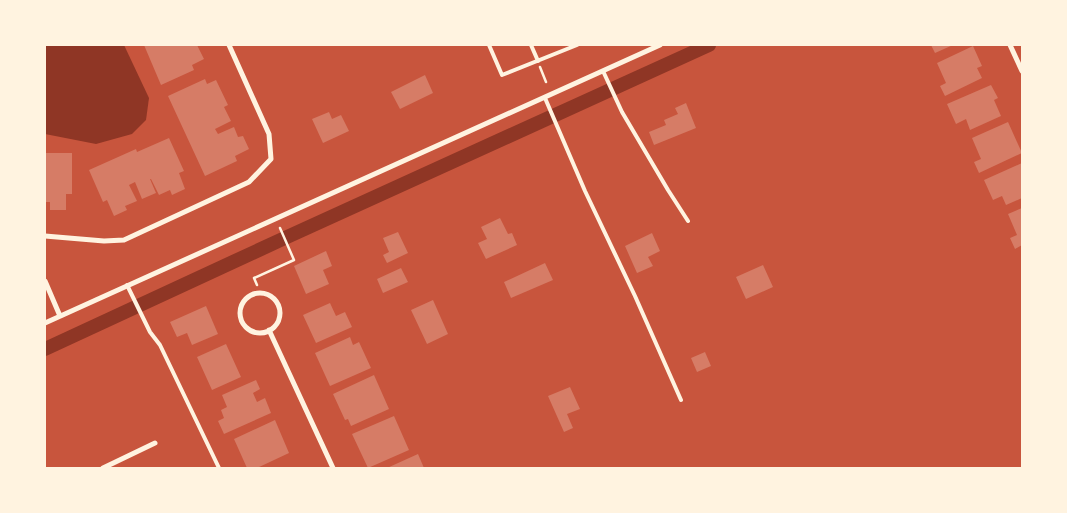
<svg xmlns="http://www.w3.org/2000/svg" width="1067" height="513" font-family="Signika,sans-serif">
<rect width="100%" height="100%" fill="#c8553d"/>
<path fill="#8f3625" d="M 45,45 L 124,45 L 149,98 L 146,120 L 132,134 L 96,144 L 45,134 Z"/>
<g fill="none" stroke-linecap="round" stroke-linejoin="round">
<path stroke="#8f3625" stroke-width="14" d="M 45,349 L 287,237 L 709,45"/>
</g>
<path fill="#d67c66" d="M 144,45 L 197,45 L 204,59 L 192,65 L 194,70 L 161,85 Z
M 931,45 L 953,45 L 935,53 Z
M 973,46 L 982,66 L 977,68 L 982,78 L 945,96 L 940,86 L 946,83 L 937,63 Z
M 425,75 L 433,93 L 400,109 L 391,92 Z
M 205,79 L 207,84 L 216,80 L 228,105 L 224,107 L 231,121 L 215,129 L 218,134 L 234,127 L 238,137 L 243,136 L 249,149 L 235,156 L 237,161 L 205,176 L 168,96 Z
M 991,85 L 998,98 L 994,100 L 1001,116 L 970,130 L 966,119 L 956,124 L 947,104 Z
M 686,103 L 696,128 L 654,145 L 649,132 L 666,125 L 664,120 L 678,114 L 675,108 Z
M 329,112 L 332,119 L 341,115 L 349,131 L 323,143 L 312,119 Z
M 1008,122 L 1022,153 L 979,173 L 974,162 L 981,159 L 972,138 Z
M 169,138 L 184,171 L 179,173 L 185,189 L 172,195 L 170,190 L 159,195 L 151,179 L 150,179 L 156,193 L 142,199 L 135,182 L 129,185 L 137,201 L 125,206 L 127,210 L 114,216 L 107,200 L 103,202 L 89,170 L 136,149 L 137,152 Z
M 45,153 L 72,153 L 72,194 L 66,194 L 66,210 L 50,210 L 50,202 L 45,202 Z
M 1022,163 L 1022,198 L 1006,205 L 1002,196 L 993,200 L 984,180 Z
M 1022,208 L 1022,245 L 1015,249 L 1010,238 L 1017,235 L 1008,214 Z
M 500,218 L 508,234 L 512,233 L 517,245 L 486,259 L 478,243 L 487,239 L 481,227 Z
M 398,232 L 408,253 L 387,263 L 383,255 L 389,252 L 383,238 Z
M 652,233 L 660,251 L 648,257 L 653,266 L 637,273 L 625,246 Z
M 326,251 L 332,266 L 323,270 L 329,284 L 306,294 L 294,266 Z
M 545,263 L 553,280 L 511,298 L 504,282 Z
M 763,265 L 773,287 L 746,299 L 736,277 Z
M 401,268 L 408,282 L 383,293 L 377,279 Z
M 433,300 L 448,334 L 427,344 L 411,310 Z
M 330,303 L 336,316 L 345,312 L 352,327 L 316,343 L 303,315 Z
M 206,306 L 218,334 L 192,345 L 187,333 L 177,337 L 170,322 Z
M 350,337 L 353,345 L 359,342 L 371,368 L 330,386 L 315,353 Z
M 226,344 L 241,377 L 212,390 L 197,357 Z
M 705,352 L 711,366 L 697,372 L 691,358 Z
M 374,375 L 389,409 L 351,426 L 348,419 L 345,420 L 333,394 Z
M 256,380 L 260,389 L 253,393 L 257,402 L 265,398 L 271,413 L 224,434 L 218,421 L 224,418 L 221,410 L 227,407 L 222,395 Z
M 570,387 L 580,409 L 567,414 L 573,428 L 564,432 L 548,396 Z
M 394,416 L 409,450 L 368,468 L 352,434 Z
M 275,420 L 289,453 L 257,468 L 247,468 L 234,439 Z
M 418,454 L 424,468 L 387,468 Z"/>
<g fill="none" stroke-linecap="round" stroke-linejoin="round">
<path stroke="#fff3e0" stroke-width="2.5" d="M 540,67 L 546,82
M 257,285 L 254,278 L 294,260 L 280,228"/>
<path stroke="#fff3e0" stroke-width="4" d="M 489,45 L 502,75 L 577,45
M 531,45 L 538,61
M 603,71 L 622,112 L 668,190 L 688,221
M 545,98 L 585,191 L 635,296 L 681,400
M 127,285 L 150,332 L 160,345 L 219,468"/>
<path stroke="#fff3e0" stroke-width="5" d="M 1010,45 L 1022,71
M 45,236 L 104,241 L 124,240 L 249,182 L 271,159 L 269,134 L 229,45
M 45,281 L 60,316
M240 313a20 20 0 1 1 40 0a20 20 0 1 1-40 0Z
M 45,323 L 660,45
M 269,330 L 333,468
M 103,468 L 155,443"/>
</g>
<rect width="1067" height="513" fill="none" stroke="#fff3e0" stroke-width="92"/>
</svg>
